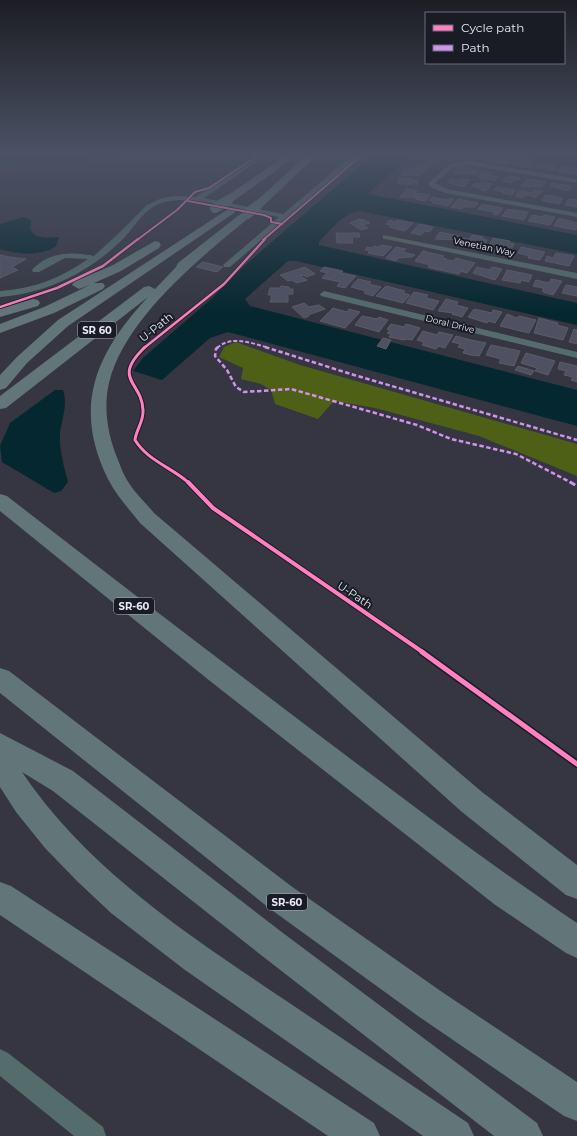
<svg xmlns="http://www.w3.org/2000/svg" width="577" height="1136" font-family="Montserrat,sans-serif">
<rect width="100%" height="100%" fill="#353642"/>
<path fill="#4d6015" d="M 236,342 L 300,365 L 577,444 L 577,476 L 479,436 L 375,408 L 334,401 L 318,419 L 275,404 L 271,390 L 261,384 L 241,379 L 243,368 L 219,357 L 224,347 Z"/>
<path fill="#05272f" d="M 129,154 L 111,157 L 106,155 L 77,163 L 48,161 L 0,165 L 0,154 Z
M 374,154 L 413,154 L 368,194 L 577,235 L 577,254 L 359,211 C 343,213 330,231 319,242 L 319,245 L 577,303 L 577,325 L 296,261 L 288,261 L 245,299 L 250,306 L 577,390 L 577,426 L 228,332 L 210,338 L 162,380 L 133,371 L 143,358 L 211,299 L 245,265 Z
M 508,154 L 577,154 L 577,166 Z
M 24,217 L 31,220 L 30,229 C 36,241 49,237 59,237 L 56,246 C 41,257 16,254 0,249 L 0,224 Z
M 55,390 L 63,390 C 68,405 62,418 60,433 C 59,449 64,467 68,482 L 61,491 L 54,493 L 2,462 L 0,446 L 10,423 Z"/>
<path fill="#4f5163" stroke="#5c5c67" d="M 428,154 L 442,158 L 433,163 L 414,158 L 421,155 Z
M 476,154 L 486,154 L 491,155 L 488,159 L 468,158 L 471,155 Z
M 494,156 L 513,159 L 508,164 L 490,161 Z
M 517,158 L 535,161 L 531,167 L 512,165 Z
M 421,163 L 431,164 L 425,170 L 415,168 Z
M 539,163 L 556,166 L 554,169 L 555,170 L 548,171 L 545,168 L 534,168 Z
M 459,167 L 476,170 L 474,172 L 478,172 L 476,175 L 453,173 Z
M 561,167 L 577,168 L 577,175 L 558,172 Z
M 409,168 L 424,171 L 419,176 L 401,175 L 403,170 L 406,171 Z
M 482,171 L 491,173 L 488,175 L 498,177 L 495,180 L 481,179 L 482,178 L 478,177 Z
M 511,176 L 520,178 L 518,180 L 513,180 L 511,183 L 502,181 L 505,177 Z
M 398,178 L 412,178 L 413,180 L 417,180 L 418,184 L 399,184 Z
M 450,179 L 459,181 L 461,179 L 470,180 L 464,187 L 447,182 Z
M 528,179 L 545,182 L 541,187 L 521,186 Z
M 481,182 L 492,184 L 486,191 L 481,190 L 482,188 L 472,186 L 475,183 L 480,184 Z
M 552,183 L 571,186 L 568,191 L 550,186 Z
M 497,187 L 515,190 L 512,195 L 502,193 L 504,192 L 494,190 Z
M 407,189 L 417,191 L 415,193 L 430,195 L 425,201 L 415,199 L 417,197 L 400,197 Z
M 520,190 L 532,193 L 534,190 L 543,191 L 536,197 L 525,195 L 523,198 L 515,196 Z
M 545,195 L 563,198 L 560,204 L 542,201 Z
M 432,197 L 447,200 L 449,198 L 454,199 L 448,206 L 432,203 L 434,201 L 429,200 Z
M 458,199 L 478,203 L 475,207 L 464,207 L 462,209 L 451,207 Z
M 569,199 L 577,200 L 576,207 L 565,205 Z
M 482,204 L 503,208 L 498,215 L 493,214 L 494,212 L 478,209 Z
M 507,209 L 528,212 L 524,220 L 502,216 Z
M 532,215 L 543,217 L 544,215 L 555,217 L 550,225 L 528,221 Z
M 559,218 L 577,223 L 576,230 L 554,226 Z
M 359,219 L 364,220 L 370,223 L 363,225 L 368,228 L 361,230 L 350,223 Z
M 390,220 L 395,222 L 397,220 L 413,223 L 405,231 L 389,227 L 391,225 L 386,224 Z
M 419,224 L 433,227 L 430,232 L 425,231 L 421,235 L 411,233 Z
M 440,232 L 460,236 L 457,240 L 435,239 Z
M 336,233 L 359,233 L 360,237 L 352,237 L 353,243 L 337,243 Z
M 472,235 L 483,237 L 482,239 L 487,240 L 485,244 L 479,243 L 476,247 L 465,245 L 468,241 L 462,240 L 463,238 L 469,239 Z
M 493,238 L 510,241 L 509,243 L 514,244 L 510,252 L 499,249 L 497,252 L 492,251 L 493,248 L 488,247 Z
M 382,245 L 392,247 L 383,256 L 368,253 L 370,251 L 365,250 L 367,247 L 372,248 L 374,246 L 379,247 Z
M 396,247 L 406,249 L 403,252 L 415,255 L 412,257 L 398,258 L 396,261 L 386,258 Z
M 521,247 L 545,252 L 540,260 L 528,258 L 529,256 L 518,253 Z
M 423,251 L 444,256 L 442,258 L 447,259 L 439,270 L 428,267 L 430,265 L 415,261 Z
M 556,253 L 574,256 L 569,266 L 545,261 L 547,256 L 553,258 Z
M 0,255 L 10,257 L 26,259 L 12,267 L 18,270 L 0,278 Z
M 456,258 L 475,263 L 467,273 L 461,271 L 459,274 L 440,270 L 448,260 L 454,261 Z
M 203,262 L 223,267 L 217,272 L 196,267 Z
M 305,267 L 315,274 L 306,277 L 304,275 L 300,276 L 307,280 L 297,283 L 292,280 L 288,281 L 280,275 Z
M 324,267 L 343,271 L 341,273 L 356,276 L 345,288 L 337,286 L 340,282 L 322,278 L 327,273 L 320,271 Z
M 477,267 L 490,270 L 492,267 L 502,269 L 495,280 L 473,273 Z
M 507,270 L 532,275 L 529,282 L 521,280 L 520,283 L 502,280 Z
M 358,279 L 371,282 L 369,284 L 381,287 L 373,296 L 364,293 L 366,291 L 351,287 Z
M 551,279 L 562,281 L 553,295 L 543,292 L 543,288 L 533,286 L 536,280 L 549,283 Z
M 566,285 L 577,287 L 577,296 L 562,293 Z
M 281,286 L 289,287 L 289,289 L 293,289 L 293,294 L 288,294 L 288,302 L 270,302 L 272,295 L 268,295 L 270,288 L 280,288 Z
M 386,286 L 405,291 L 403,293 L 410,295 L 403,303 L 376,296 Z
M 414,292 L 428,295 L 426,298 L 439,301 L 433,310 L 406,303 Z
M 446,299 L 458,302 L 456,305 L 468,308 L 462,317 L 452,314 L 454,313 L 438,311 Z
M 304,303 L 309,307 L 319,305 L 325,309 L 308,315 L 309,316 L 304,318 L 292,307 Z
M 333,308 L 347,312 L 349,309 L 360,312 L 345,328 L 320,321 Z
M 474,309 L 492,313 L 493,310 L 502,312 L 495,323 L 488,321 L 487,323 L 468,317 Z
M 507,314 L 517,318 L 519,316 L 536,320 L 529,333 L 500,326 Z
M 362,316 L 377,319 L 379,317 L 388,320 L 379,332 L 355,325 Z
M 539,318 L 558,323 L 557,325 L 568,328 L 563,340 L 534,333 Z
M 391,324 L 404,327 L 406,324 L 420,328 L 412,340 L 405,339 L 404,340 L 389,337 L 391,334 L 387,333 L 390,330 L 387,329 Z
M 574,329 L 577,330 L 577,344 L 569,342 Z
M 423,331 L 437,335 L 439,332 L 453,335 L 445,348 L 438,346 L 436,349 L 422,345 L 424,342 L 417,340 Z
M 456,336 L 471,340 L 486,343 L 479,356 L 471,355 L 463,353 L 465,349 L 458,347 L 460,344 L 452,342 Z
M 383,338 L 391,340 L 386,349 L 377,346 Z
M 491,345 L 520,351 L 514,366 L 499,363 L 501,359 L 486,355 Z
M 526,353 L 555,361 L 548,375 L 535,371 L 537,368 L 521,363 Z
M 560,362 L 577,366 L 577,382 L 571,380 L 573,377 L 564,375 L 566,371 L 558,369 Z
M 518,366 L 534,371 L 531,375 L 515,370 Z"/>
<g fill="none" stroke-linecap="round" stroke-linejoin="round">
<path fill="#546c6c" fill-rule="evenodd" d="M 261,154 L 269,154 L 204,198 L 283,214 L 354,154 L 361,154 L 230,267 L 224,267 L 223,265 L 279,217 C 244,212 199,194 165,202 C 146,206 136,225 124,238 C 90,272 48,293 0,297 L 0,291 C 33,289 61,278 88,259 L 65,258 L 39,272 L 33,272 L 32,270 C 48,252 72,251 94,256 L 118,234 L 147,205 L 162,198 L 175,196 L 196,197 Z
M 469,161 L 577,179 L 577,183 L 469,165 L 454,167 L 435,183 L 447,189 L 577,213 L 577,217 L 446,193 L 432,188 L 428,183 L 449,165 Z
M 383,235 L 577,273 L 577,279 L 386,239 L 383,239 Z
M 324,291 L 577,352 L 577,358 L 321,296 L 320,294 Z
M 0,1049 L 8,1053 L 103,1127 L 106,1136 L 74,1136 L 0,1076 Z"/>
<path fill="#627679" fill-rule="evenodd" d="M 288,154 L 299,154 L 232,202 L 224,202 L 223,200 L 224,198 Z
M 308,154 L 318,154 L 261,208 L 253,208 L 252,206 L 253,204 Z
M 230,208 L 235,211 L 234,213 L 68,326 L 27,363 L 6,388 L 0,390 L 0,375 L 17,357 L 58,320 Z
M 247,211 L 251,212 L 253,214 L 251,216 C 201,257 124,319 109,383 C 103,409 108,436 118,460 C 121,467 123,474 127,480 C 134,492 145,502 154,513 L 482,792 L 577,865 L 577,899 L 566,895 L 462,812 L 140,523 C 129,509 116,495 108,479 C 72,406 96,353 148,297 L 6,408 L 0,409 L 0,396 L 144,287 L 149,286 L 155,289 L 176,267 L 178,263 L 243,212 Z
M 155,241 L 159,242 L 161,245 L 159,248 L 121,271 L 94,283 L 103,283 L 105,286 L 103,289 L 54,313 L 0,333 L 0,324 L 44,307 L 90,285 L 79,289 L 72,285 L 74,282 L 113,265 Z
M 33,299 L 38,300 L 40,303 L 38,306 L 0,317 L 0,309 Z
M 0,494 L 7,496 C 120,584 234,671 348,757 C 424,814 499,871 577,923 L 577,958 L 566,953 L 494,904 L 442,863 L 210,681 L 0,511 Z
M 0,668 L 9,671 L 291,886 L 442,992 L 577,1082 L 577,1121 L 564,1116 L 418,1016 L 269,908 L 0,693 Z
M 0,733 L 73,771 L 283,933 L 537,1123 L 543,1136 L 494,1136 L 261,955 L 53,791 L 22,772 C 88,870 188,935 285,1000 C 346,1041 407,1082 468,1123 L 474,1136 L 423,1136 L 185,970 L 111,913 L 77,881 L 45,848 L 16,812 L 0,787 Z
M 0,882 L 11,886 L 374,1123 L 380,1136 L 328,1136 L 0,915 Z"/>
<path stroke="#627679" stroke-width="10" d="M 215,208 L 228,200
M 247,214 L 257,206"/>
<path stroke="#d193ec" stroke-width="2" stroke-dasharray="4 2" stroke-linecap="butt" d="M 217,348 C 231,335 252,343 269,348"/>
<path stroke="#d193ec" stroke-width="2.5" stroke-dasharray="4.5 2.5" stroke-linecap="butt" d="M 218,347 L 216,349 L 215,356 L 227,370 L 236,387 L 244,392 L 291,389 L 417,425 L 451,439 L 516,454 L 572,483
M 265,347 L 354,375 L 577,440"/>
<path stroke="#d193ec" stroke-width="3" stroke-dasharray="6 3" stroke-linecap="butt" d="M 570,482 L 577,486"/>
<defs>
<path id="cycleway-far4" d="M 188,201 L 264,215 L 271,218 L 271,222 L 282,224
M 137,240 L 177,210 L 195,192 L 209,188 L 260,154
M 263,240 L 363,154"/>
<path id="cycleway-far3" d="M 0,307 L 57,288 L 103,266 L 138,239
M 144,348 L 224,284 L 265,239"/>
<path id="cycleway-far2" d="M 145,347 C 111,380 142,381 143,410 C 144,421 136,430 135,440 C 148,461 171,467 189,483"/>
<path id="cycleway-far1" d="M 188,482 L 213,508 L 424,653"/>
<path id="cycleway" d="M 422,652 L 577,764"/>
</defs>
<use href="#cycleway-far4" stroke="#191b25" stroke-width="3"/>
<use href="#cycleway-far3" stroke="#191b25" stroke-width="4"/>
<use href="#cycleway-far2" stroke="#191b25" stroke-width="5"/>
<use href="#cycleway-far1" stroke="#191b25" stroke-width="6"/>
<use href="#cycleway" stroke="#191b25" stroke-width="8"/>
<use href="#cycleway-far4" stroke="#ff80c0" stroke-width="2"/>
<use href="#cycleway-far3" stroke="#ff80c0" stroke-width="2.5"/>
<use href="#cycleway-far2" stroke="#ff80c0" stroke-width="3"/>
<use href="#cycleway-far1" stroke="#ff80c0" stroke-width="4"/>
<use href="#cycleway" stroke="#ff80c0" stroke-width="5"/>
</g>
<linearGradient id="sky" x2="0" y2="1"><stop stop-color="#1d1e24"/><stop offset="0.49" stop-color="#4b5265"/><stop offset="1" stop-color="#4b5265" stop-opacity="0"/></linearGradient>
<rect width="577" height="314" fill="url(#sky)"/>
<g text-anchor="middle" stroke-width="4" stroke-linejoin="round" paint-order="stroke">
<g font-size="9" fill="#e7e9f8" stroke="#191b25">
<text transform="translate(484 247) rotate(12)" y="3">Venetian Way</text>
<text transform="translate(450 324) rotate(14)" y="3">Doral Drive</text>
</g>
<g fill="#191b25" stroke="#a9abb9" stroke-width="1">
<rect x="78" y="322" width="38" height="16" rx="3"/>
<rect x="114" y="598" width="40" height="16" rx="3"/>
<rect x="267" y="894" width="40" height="16" rx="3"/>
</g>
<g font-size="10" font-weight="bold" fill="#e7e9f8">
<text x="97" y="334">SR 60</text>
<text x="134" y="610">SR-60</text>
<text x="287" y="906">SR-60</text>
</g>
<g font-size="11" fill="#e7e9f8" stroke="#191b25">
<text transform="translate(156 327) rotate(-39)" y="4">U-Path</text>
<text transform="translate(355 595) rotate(34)" y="4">U-Path</text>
</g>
</g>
<rect x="425" y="12" width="140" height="52" fill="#191b25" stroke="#6b6d79"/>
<rect x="433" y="25" width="20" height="6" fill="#ff80c0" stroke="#6b6d79"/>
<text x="461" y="32" font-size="12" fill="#e7e9f8">Cycle path</text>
<rect x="433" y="45" width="20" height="6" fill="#d193ec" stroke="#6b6d79"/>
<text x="461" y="52" font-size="12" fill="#e7e9f8">Path</text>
</svg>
